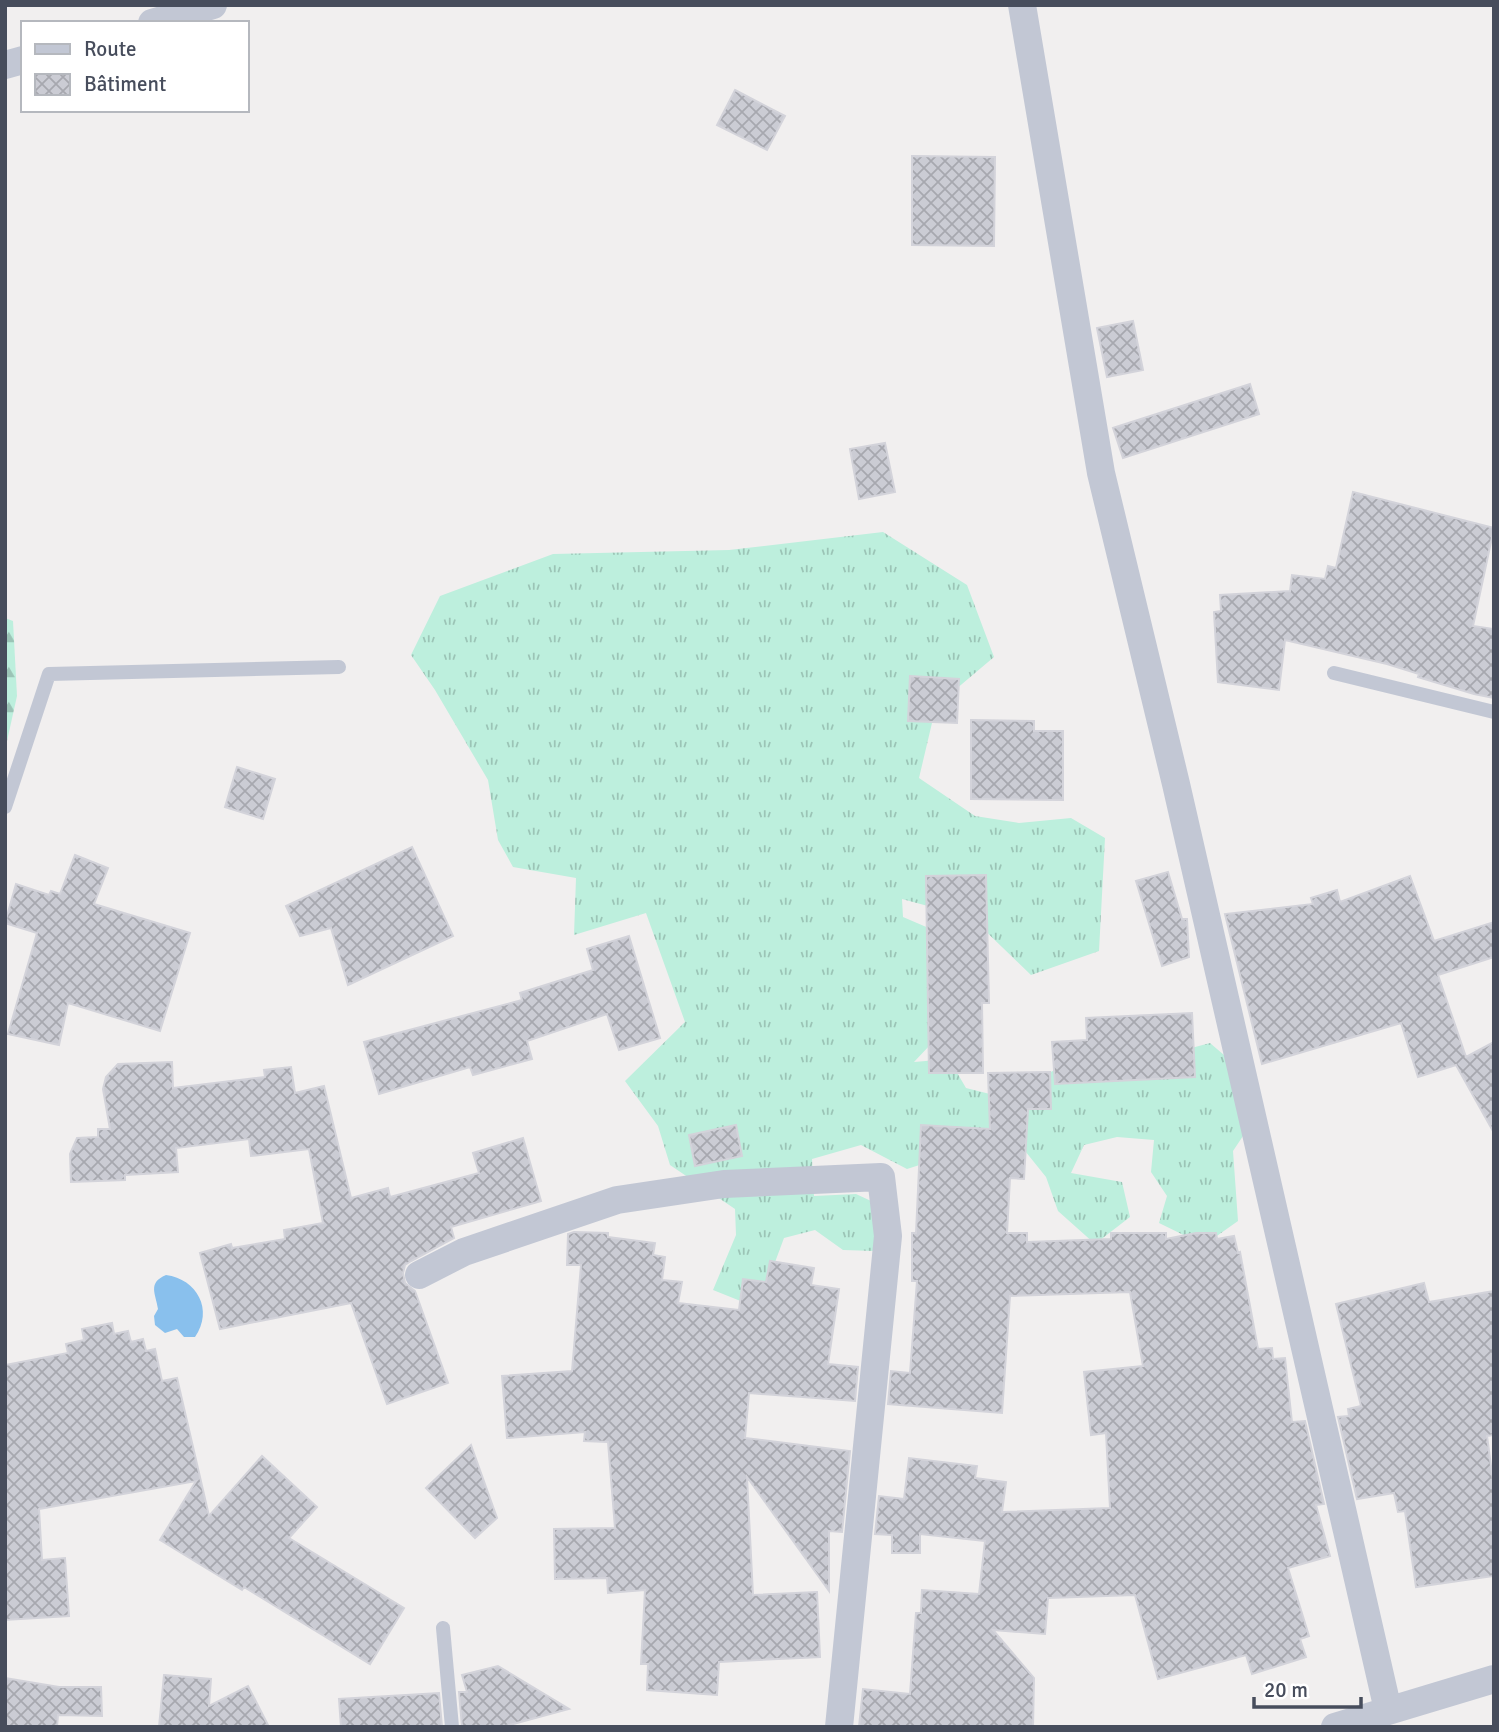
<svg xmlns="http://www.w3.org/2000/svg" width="1499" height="1732" font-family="Signika,sans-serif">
<defs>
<pattern id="grass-tufts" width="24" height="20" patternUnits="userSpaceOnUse" patternTransform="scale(1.75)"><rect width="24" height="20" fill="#bdefdd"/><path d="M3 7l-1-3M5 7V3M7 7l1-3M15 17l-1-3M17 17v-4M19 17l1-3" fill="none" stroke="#9bc4b6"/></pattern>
<pattern id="forest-firs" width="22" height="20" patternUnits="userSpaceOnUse" patternTransform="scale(1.75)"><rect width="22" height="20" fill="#bdefdd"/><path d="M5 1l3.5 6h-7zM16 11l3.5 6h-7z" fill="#9bc4b6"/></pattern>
<pattern id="building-cross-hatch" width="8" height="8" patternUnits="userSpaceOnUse" patternTransform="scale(1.75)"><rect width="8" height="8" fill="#cbccd4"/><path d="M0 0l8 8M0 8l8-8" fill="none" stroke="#a7a8af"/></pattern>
</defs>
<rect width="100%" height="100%" fill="#f1efef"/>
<path fill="url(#grass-tufts)" d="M 883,532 L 967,585 L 994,657 L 936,706 L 919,778 L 975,816 L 1019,823 L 1071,818 L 1105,838 L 1099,951 L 1031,975 L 972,918 L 902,899 L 903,917 L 945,935 L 947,1027 L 914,1062 L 949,1059 L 966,1088 L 1006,1098 L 1063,1065 L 1132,1064 L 1210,1043 L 1252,1079 L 1259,1112 L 1233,1151 L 1238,1221 L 1204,1245 L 1159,1223 L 1167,1196 L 1151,1172 L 1154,1140 L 1117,1137 L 1084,1145 L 1071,1173 L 1122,1182 L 1130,1217 L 1095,1244 L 1058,1211 L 1046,1177 L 1004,1125 L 960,1152 L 907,1169 L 861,1145 L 812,1159 L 814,1196 L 856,1194 L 897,1213 L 874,1251 L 843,1250 L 815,1230 L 784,1238 L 758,1308 L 713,1290 L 736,1235 L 735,1209 L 670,1165 L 658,1126 L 625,1081 L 685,1022 L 646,913 L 574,935 L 576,878 L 513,867 L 498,840 L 488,780 L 435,690 L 411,655 L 440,596 L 553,554 L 729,550 Z"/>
<path fill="url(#forest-firs)" d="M 5,618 L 13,621 L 17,696 L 5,750 Z"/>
<path fill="#89c0ed" d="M 166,1275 C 197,1279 214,1310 195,1337 L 184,1337 L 177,1329 L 165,1333 L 155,1325 L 154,1316 L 158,1309 C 156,1294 147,1283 166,1275 Z"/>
<path fill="url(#building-cross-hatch)" stroke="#d3d3da" stroke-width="2" d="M 735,90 L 785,116 L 767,150 L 717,125 Z
M 912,156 L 995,157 L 994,246 L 912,245 Z
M 1133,321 L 1143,370 L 1107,377 L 1097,328 Z
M 1250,384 L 1259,414 L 1123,458 L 1113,428 Z
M 885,443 L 895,492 L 859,499 L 850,449 Z
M 1353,492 L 1494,528 L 1473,626 L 1494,629 L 1494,698 L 1474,694 L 1418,677 L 1419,674 L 1387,664 L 1285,640 L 1279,690 L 1218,682 L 1214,612 L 1221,611 L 1220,595 L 1290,591 L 1292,575 L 1325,579 L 1328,566 L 1336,568 Z
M 910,676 L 959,679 L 957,723 L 908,721 Z
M 971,720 L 1034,721 L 1034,731 L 1063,731 L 1063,800 L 971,799 Z
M 237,767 L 275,779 L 263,819 L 225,807 Z
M 412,847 L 453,936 L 348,985 L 331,928 L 300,936 L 286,906 Z
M 75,855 L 108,868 L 94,904 L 190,933 L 160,1031 L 68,1003 L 59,1045 L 8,1034 L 37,933 L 5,923 L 16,884 L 49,895 L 51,891 L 60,894 Z
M 1168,872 L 1182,919 L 1187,919 L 1189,957 L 1162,966 L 1136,881 Z
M 986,875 L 989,1003 L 982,1003 L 983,1073 L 929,1073 L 926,876 Z
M 1410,876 L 1434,941 L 1494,922 L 1494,957 L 1438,975 L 1466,1057 L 1494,1042 L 1494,1133 L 1456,1065 L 1418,1077 L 1401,1023 L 1262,1064 L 1225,914 L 1313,904 L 1311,898 L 1337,890 L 1340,902 Z
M 629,936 L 660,1038 L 619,1050 L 607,1014 L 527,1041 L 532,1059 L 473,1075 L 470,1067 L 379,1094 L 364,1042 L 522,1000 L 520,993 L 593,970 L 587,949 Z
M 1192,1013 L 1195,1077 L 1055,1084 L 1052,1042 L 1087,1040 L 1086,1018 Z
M 172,1062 L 173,1088 L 265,1077 L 264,1070 L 291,1067 L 295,1093 L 324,1086 L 351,1198 L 388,1188 L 390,1197 L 479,1173 L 473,1153 L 523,1138 L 541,1201 L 451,1227 L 454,1238 L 411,1261 L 405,1265 L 403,1273 L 405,1283 L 415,1291 L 448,1383 L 387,1404 L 351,1303 L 220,1329 L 200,1253 L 231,1244 L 232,1248 L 285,1239 L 284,1230 L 323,1223 L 309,1149 L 251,1156 L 249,1139 L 176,1148 L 178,1172 L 125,1175 L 125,1180 L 71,1182 L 70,1154 L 77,1138 L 98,1137 L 98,1129 L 110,1129 L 103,1089 L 106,1077 L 118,1064 Z
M 1050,1072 L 1051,1109 L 1028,1109 L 1024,1179 L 1010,1178 L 1007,1233 L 1027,1233 L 1027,1242 L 1111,1239 L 1111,1233 L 1166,1233 L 1166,1239 L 1196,1233 L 1216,1233 L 1217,1239 L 1234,1236 L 1238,1253 L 1240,1252 L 1258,1349 L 1272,1348 L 1273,1359 L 1285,1358 L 1292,1422 L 1305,1421 L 1324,1504 L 1316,1505 L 1330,1556 L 1288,1568 L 1309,1636 L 1300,1639 L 1306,1657 L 1252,1674 L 1246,1655 L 1158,1679 L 1135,1595 L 1048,1598 L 1045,1634 L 993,1630 L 1034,1678 L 1033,1727 L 859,1727 L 863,1689 L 910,1694 L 916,1613 L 921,1613 L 922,1590 L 979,1594 L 985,1541 L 920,1534 L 920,1553 L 892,1553 L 892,1535 L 875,1534 L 879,1496 L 904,1499 L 909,1458 L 977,1466 L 975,1478 L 1006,1482 L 1002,1512 L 1110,1508 L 1106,1433 L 1091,1435 L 1084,1372 L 1143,1366 L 1130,1292 L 1010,1296 L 1002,1413 L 888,1404 L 891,1371 L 910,1373 L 917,1281 L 912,1281 L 912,1233 L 916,1233 L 921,1125 L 990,1129 L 988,1073 Z
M 736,1125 L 742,1156 L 695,1166 L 689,1135 Z
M 574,1232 L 608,1233 L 608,1237 L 655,1243 L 653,1255 L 665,1257 L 662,1280 L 682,1282 L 678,1303 L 739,1310 L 743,1279 L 766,1282 L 770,1261 L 814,1268 L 811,1285 L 839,1289 L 828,1364 L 858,1367 L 855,1401 L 749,1393 L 745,1438 L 850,1451 L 842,1532 L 829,1531 L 829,1591 L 747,1477 L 753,1595 L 817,1592 L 820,1657 L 719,1662 L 717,1695 L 647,1690 L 648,1664 L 641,1664 L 645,1590 L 608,1593 L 607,1578 L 555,1579 L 554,1529 L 615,1528 L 608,1442 L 584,1441 L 585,1432 L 507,1438 L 502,1376 L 572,1371 L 581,1265 L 567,1265 L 568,1234 Z
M 1424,1283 L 1429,1302 L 1494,1291 L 1494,1435 L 1487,1436 L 1494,1488 L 1494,1576 L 1416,1587 L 1405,1511 L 1398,1512 L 1394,1493 L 1357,1499 L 1338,1417 L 1349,1416 L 1348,1409 L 1361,1406 L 1336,1304 Z
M 112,1323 L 114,1334 L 128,1331 L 131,1342 L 143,1339 L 146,1351 L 155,1349 L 162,1381 L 177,1378 L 209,1516 L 262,1456 L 317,1507 L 289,1538 L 404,1608 L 370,1664 L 244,1587 L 242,1590 L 160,1540 L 196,1481 L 39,1509 L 42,1560 L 65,1558 L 69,1616 L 5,1620 L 5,1365 L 68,1353 L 66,1344 L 84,1340 L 82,1329 Z
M 471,1445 L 497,1518 L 475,1538 L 426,1488 Z
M 498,1666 L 569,1709 L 502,1727 L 462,1727 L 459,1692 L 467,1692 L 462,1675 Z
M 164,1675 L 211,1679 L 209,1706 L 248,1686 L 269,1727 L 159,1727 Z
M 5,1678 L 59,1687 L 101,1687 L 102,1716 L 58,1715 L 57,1727 L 5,1727 Z
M 439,1693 L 442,1727 L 341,1727 L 339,1699 Z"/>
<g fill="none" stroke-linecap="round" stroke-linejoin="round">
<path stroke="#c2c7d4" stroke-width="14" d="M 1334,673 L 1494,712
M 5,807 L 49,674 L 339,667
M 443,1628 L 452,1727"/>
<path stroke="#c2c7d4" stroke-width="28" d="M 1022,5 L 1101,473 L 1176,784 L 1388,1710
M 152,23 L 213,5
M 5,65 L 23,60
M 419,1275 L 464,1252 L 617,1200 L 724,1184 L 881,1177 L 888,1236 L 839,1727
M 1335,1727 L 1494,1679"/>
</g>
<rect width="1499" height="1732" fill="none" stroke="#474d5c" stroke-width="14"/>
<rect x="21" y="21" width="228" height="91" fill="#ffffff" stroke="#b5b8be" stroke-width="2"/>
<rect x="35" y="44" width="35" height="10" fill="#c2c7d4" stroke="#b5b8be" stroke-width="2"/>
<text x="84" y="56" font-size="21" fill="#474d5c">Route</text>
<rect x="35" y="74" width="35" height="21" fill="url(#building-cross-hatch)" stroke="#b5b8be" stroke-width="2"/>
<text x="84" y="91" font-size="21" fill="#474d5c">Bâtiment</text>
<path d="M1254 1697v10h107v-10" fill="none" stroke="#474d5c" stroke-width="3.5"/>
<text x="1264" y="1697" font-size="21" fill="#474d5c" stroke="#ffffff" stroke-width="5" paint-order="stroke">20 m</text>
</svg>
